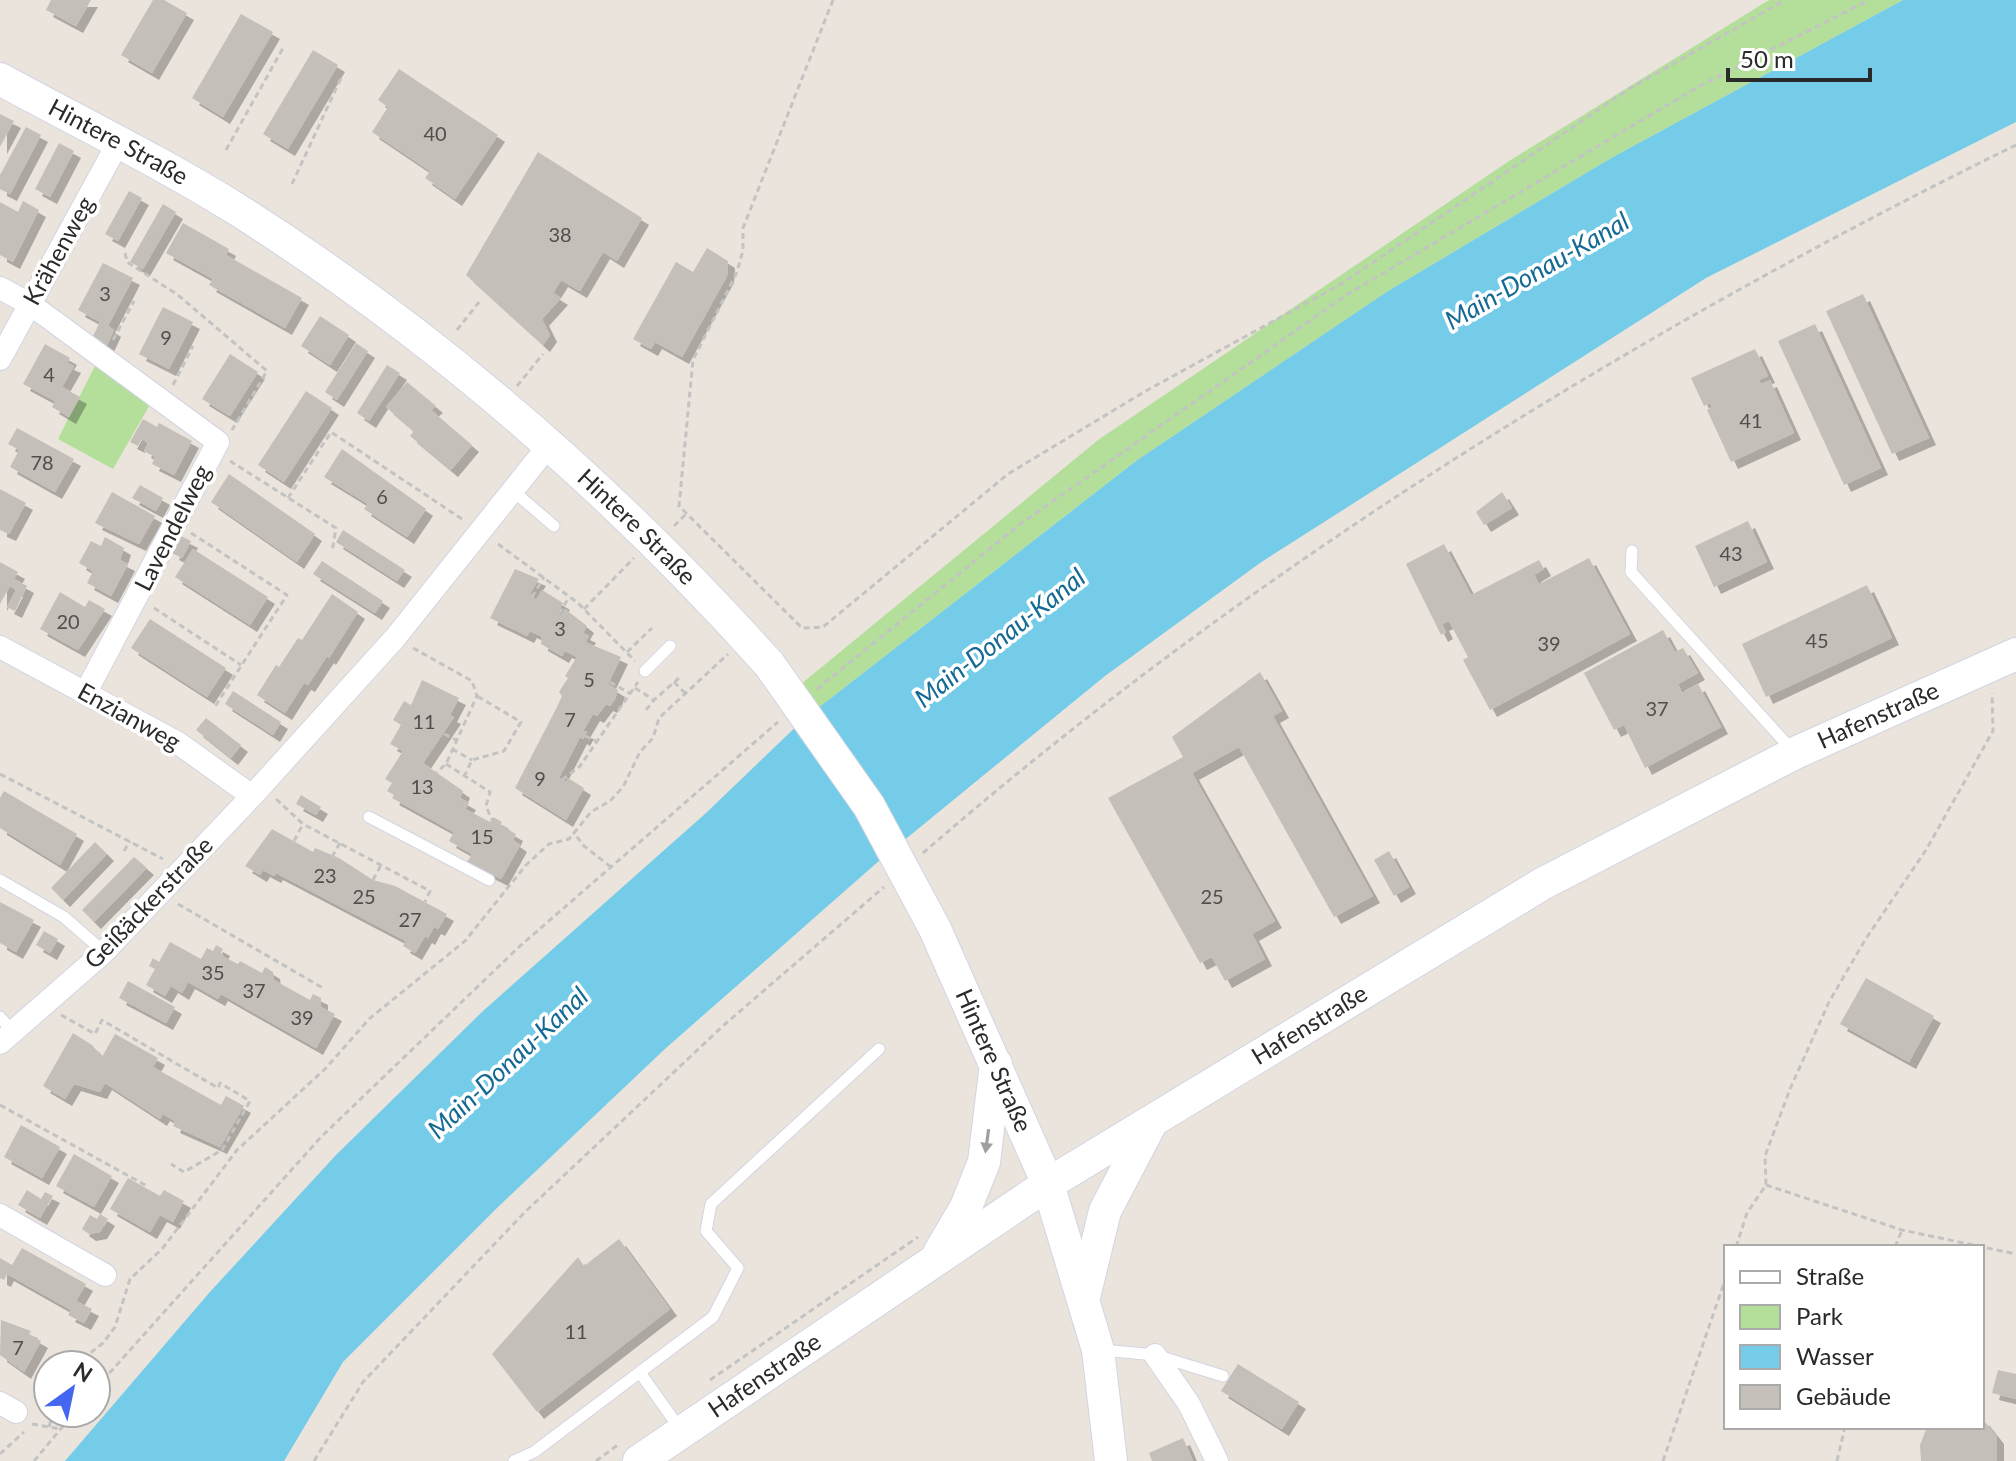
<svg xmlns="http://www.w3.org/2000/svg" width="2016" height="1461" font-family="Lato,sans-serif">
<defs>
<filter id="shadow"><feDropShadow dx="7" dy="7" stdDeviation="0" flood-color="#0004"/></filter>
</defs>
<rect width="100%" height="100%" fill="#ebe4dc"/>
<path fill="#b3df9b" d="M 1769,0 L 1903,0 L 1613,157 L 1388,291 L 1136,461 L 804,719 L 789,696 L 806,680 L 1098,440 L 1509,161 Z
M 97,362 L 152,401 L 113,469 L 58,439 Z"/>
<path fill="#74cce9" d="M 1903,0 L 2016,0 L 2016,122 L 1706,278 L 1260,563 L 1105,676 L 880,860 L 666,1048 L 499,1206 L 343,1362 L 284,1461 L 65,1461 L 209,1293 L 336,1155 L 483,1011 L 706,813 L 804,719 L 1136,461 L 1388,291 L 1613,157 Z"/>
<path fill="#c4bfb8" filter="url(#shadow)" d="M 51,0 L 91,0 L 76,26 L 46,10 Z
M 153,0 L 164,0 L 187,13 L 152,73 L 121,55 Z
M 241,14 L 273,32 L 223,117 L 192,98 Z
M 313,50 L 338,65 L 288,149 L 263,134 Z
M 399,69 L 498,135 L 455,199 L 425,178 L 430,171 L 372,132 L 388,107 L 378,100 Z
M 0,114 L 14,121 L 0,147 Z
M 26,127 L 41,135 L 10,194 L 0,189 L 0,175 Z
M 59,143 L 74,151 L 50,197 L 35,189 Z
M 538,152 L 642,218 L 617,261 L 603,252 L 580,291 L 561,280 L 553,293 L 561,298 L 542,319 L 550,335 L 543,345 L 466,275 Z
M 129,191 L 142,198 L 118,241 L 105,234 Z
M 23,201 L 39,210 L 13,262 L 0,255 L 0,202 L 18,212 Z
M 163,204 L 176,212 L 143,269 L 130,262 Z
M 183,223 L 229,249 L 226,255 L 302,298 L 285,328 L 209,285 L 213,279 L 166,253 Z
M 707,248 L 728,261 L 727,276 L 682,357 L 655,342 L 651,349 L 633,339 L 676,262 L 693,272 Z
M 103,263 L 133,278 L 108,326 L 114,330 L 107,345 L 93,336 L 100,322 L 78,310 Z
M 1863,294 L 1929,438 L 1892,454 L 1826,311 Z
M 163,307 L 193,322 L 169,369 L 139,354 Z
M 320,316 L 349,335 L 330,365 L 301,346 Z
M 1815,324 L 1881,468 L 1844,485 L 1778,341 Z
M 356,343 L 368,351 L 337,400 L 325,392 Z
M 45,344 L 70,358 L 67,363 L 74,366 L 62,387 L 80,397 L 69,417 L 52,407 L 55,401 L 23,384 Z
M 1755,349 L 1768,376 L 1759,380 L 1761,384 L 1770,380 L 1794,433 L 1731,462 L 1707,410 L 1712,407 L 1710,403 L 1704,406 L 1691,378 Z
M 230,354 L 258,372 L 230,416 L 202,399 Z
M 387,365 L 400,373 L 369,421 L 357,413 Z
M 407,382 L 436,406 L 431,410 L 472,445 L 451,470 L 410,436 L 414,431 L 386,407 Z
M 306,391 L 332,408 L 284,482 L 258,465 Z
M 143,419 L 157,427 L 159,423 L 192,441 L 174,475 L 152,464 L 155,457 L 144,451 L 148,443 L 142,439 L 138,446 L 130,442 Z
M 17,428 L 74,459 L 55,492 L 10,467 L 19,450 L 8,444 Z
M 342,449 L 426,509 L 407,537 L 364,509 L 368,504 L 324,477 Z
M 229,474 L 315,534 L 297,562 L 211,502 Z
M 140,485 L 163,498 L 156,511 L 132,498 Z
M 0,489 L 26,503 L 9,534 L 0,530 Z
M 112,492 L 155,516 L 139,544 L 95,523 Z
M 1502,492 L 1512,508 L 1484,525 L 1476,512 Z
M 1748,521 L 1767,562 L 1714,587 L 1695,546 Z
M 343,530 L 405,570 L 397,581 L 336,542 Z
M 181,536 L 191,541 L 182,558 L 172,553 Z
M 105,537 L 124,548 L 120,560 L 128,564 L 111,596 L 87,583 L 93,571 L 79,563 L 91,541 L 101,546 Z
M 1444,544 L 1471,595 L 1539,560 L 1544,569 L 1534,575 L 1539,584 L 1589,558 L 1630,634 L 1490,710 L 1463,660 L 1468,657 L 1449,621 L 1442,624 L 1446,632 L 1441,635 L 1406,564 Z
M 193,549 L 268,597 L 250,625 L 175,577 Z
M 322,561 L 383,601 L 375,613 L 313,574 Z
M 0,562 L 18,572 L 14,579 L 27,586 L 15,611 L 7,607 L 16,590 L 10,586 L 0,604 Z
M 515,569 L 539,579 L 530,593 L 536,600 L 542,590 L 563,603 L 557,613 L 561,616 L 565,609 L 587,626 L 583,633 L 589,636 L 585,642 L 621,657 L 608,684 L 618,690 L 615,699 L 610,706 L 606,704 L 597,716 L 593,714 L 583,731 L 587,732 L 583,739 L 580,737 L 559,778 L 566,782 L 568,778 L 584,788 L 566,820 L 515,788 L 557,707 L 562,696 L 559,692 L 568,678 L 565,676 L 577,657 L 565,651 L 562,656 L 541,644 L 542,637 L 530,631 L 527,636 L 490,618 Z
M 1867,585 L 1892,638 L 1766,697 L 1742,644 Z
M 60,592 L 85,607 L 89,600 L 105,609 L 78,650 L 40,629 Z
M 332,594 L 358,612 L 329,658 L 327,656 L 308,685 L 304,683 L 285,713 L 257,695 L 276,665 L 279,667 L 298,638 L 302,640 Z
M 150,619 L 226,668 L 207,697 L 131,648 Z
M 1663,630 L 1675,652 L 1683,648 L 1698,673 L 1678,684 L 1682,693 L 1698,684 L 1721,727 L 1645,768 L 1624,725 L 1614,730 L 1584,673 Z
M 1260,672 L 1282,711 L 1273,716 L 1373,896 L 1334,917 L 1239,747 L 1192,773 L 1275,921 L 1252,934 L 1265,959 L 1225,981 L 1212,957 L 1200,963 L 1108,798 L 1183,757 L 1172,737 Z
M 422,680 L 459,698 L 450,715 L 454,717 L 423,763 L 463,791 L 460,798 L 469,803 L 465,809 L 490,822 L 493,817 L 502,822 L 500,825 L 516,834 L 513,840 L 520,845 L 501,879 L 467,862 L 472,854 L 449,841 L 454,832 L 392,798 L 394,795 L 387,791 L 392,783 L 385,779 L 403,751 L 390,744 L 401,725 L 393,720 L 404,701 L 411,705 Z
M 233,691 L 281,722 L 273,735 L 225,704 Z
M 206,718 L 241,745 L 231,758 L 196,730 Z
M 4,791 L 77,834 L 60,865 L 0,828 L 0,798 Z
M 301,795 L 321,807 L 316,815 L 296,804 Z
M 272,829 L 313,852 L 315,848 L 339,858 L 373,880 L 395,886 L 447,914 L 438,929 L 434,927 L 428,938 L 425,936 L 415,953 L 403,946 L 406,941 L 276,873 L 274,876 L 263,870 L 260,875 L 245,866 Z
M 95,842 L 107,854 L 63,900 L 51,888 Z
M 1389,851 L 1409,887 L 1394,896 L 1374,860 Z
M 134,857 L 147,868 L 94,922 L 82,910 Z
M 0,902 L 34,920 L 16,952 L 0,943 Z
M 44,931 L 58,939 L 50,953 L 36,945 Z
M 170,942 L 201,959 L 207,948 L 213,951 L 216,945 L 223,949 L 221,953 L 224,957 L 238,964 L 240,961 L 262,973 L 265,967 L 273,972 L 274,980 L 310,1000 L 313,994 L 321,998 L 321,1007 L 335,1014 L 316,1048 L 221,994 L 218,999 L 188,982 L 182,993 L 171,986 L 165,996 L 146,985 L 155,969 L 149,966 L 153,958 L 159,962 Z
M 1866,978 L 1934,1016 L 1909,1062 L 1840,1024 Z
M 128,981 L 175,1007 L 166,1023 L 119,998 Z
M 73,1033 L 92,1045 L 102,1057 L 115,1034 L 158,1058 L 153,1067 L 221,1105 L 226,1096 L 244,1106 L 220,1147 L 173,1126 L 175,1121 L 163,1114 L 160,1119 L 105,1083 L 100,1092 L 74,1084 L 65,1099 L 43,1086 Z
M 21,1125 L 60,1147 L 42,1178 L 4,1157 Z
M 74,1154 L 112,1176 L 94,1207 L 56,1186 Z
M 128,1178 L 160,1196 L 164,1190 L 184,1201 L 173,1222 L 160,1215 L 150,1232 L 110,1209 Z
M 27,1190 L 41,1199 L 45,1192 L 53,1196 L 40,1218 L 18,1205 Z
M 100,1214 L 108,1219 L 100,1232 L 89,1234 L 82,1229 L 90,1215 L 97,1219 Z
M 619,1239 L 670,1309 L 537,1412 L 492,1354 L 578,1257 L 584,1266 Z
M 22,1248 L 86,1284 L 76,1301 L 92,1309 L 84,1323 L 68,1315 L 71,1310 L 7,1274 L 4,1280 L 0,1278 L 0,1258 L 12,1265 Z
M 1,1320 L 31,1331 L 29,1334 L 41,1341 L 24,1372 L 0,1355 Z
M 1238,1364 L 1299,1402 L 1282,1429 L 1221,1391 Z
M 1998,1370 L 2016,1374 L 2016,1399 L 1992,1393 Z
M 1982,1418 L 1997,1437 L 1997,1461 L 1921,1461 L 1920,1445 L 1927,1427 L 1982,1427 Z
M 1183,1438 L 1193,1461 L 1152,1461 L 1149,1453 Z"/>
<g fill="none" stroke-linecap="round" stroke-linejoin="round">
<defs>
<path id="lane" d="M 512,490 L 554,526
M 1632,551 L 1631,572 L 1792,750
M 645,671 L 670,646
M 369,817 L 489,880
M 0,880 L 64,917 L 104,952
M 0,1017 L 13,1032
M 1103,1350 L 1155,1355 L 1223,1376
M 641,1374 L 680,1429
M 514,1461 L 534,1452 L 713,1317 L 738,1268 L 706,1231 L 711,1204 L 879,1049"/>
<path id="street" d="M 0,288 L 30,304 L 218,442 L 86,692
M 0,359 L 118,143
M 0,647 L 178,743 L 252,796
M 0,1043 L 104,952 L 252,796 L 395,638 L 549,445
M 0,1215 L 105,1275
M 1155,1355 L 1189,1404 L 1217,1461
M 0,1403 L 16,1412"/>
<g id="secondary">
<path id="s1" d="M 0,79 C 79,122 161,162 238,210 C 435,335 613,490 769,664"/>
<path id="s2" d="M 935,929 L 1048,1184 L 1098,1350 L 1111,1461"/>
<path d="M 939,1253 L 966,1207 L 984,1162 L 996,1064"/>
<path d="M 1084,1297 L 1105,1211 L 1150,1125"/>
<path id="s3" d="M 639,1461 L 1048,1184 L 1542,884 L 1795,753 L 2016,654"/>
</g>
</defs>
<use href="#lane" stroke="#d1d5e2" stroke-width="13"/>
<use href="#street" stroke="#d1d5e2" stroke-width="24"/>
<use href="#secondary" stroke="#d1d5e2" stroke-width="34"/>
<path stroke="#c3c3c3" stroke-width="3" stroke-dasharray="6 4" stroke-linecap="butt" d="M 833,0 L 743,228 L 743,250 L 737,272 L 693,360 L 679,506 L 802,628 L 823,627 L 1008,474 L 1144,392 L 1341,284 L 1629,89 L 1785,0
M 226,150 L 283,48
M 292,184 L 341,78
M 125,253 L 127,262 L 178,295 L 267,371 L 232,430
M 457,330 L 479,302
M 113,340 L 134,301
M 173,385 L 193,346
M 517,386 L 543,354
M 230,461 L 336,528 L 332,552
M 288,498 L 331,432 L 462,519
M 674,526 L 688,512
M 191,533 L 287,595 L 214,708
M 498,544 L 578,603 L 635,661
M 532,597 L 544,577
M 154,608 L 241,665
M 584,609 L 634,558
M 559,614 L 569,597
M 413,648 L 472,681 L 477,696 L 446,764 L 436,773
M 627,652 L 652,628
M 610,682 L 631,694
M 674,682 L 686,694
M 635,688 L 654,700 L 679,678
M 817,689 L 1019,525 L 1348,294 L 1698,87 L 1869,0
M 646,710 L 654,700
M 444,734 L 456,740
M 585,736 L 596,741
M 452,749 L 472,760
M 446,764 L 490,792 L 486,806 L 492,820
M 0,774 L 163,859
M 464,777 L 472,760 L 504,751 L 521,722 L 477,696
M 562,780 L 580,766 L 638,682
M 276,799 L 303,824 L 430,891 L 425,902
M 294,841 L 303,824
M 124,851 L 130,841
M 923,853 C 1247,571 1631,334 2016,145
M 332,857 L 340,843
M 611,867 L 584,846 L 574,833 L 591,812 L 610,801 L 623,787 L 640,752 L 653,738 L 659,718 L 728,654
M 373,880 L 381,865
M 178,904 L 323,988
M 61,1015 L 95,1034 L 102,1020 L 218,1088 L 220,1083 L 250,1101 L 222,1150 L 184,1172 L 171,1164
M 0,1105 L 147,1186
M 1766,1185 L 1902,1230 L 2016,1254
M 1736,1247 L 1747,1213 L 1766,1185 L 1765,1156 L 1790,1089 L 1829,1002 L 1865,940 L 1926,850 L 1993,731 L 1992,693
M 1895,1247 L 1902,1230
M 75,1365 L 103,1343 L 115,1327 L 130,1279 L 162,1249 L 237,1150 L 325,1069 L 369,1019 L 465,941 L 526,865 L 549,844 L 569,839 L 574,833
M 710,1380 L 918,1237
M 96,1388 L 321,1137 L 520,946 L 778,722
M 32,1424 L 60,1429
M 49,1427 L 53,1413
M 0,1454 L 24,1432
M 34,1461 L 74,1413
M 314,1461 L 363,1382 L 524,1213 L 724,1025 L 884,887
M 596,1461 L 619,1444
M 1663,1461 L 1726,1277
M 1837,1461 L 1845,1427"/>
<use href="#lane" stroke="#fff" stroke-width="11"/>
<use href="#street" stroke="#fff" stroke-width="22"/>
<use href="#secondary" stroke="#fff" stroke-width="32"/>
<defs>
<path id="secondary-bridge" d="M 769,664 L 869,806 L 935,929"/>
</defs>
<use href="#secondary-bridge" stroke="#d1d5e2" stroke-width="34" stroke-linecap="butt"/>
<use href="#secondary-bridge" stroke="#fff" stroke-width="32"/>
</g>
<defs><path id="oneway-solid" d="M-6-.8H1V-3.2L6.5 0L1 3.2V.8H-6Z" transform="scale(2)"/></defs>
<use fill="#9f9f9f" href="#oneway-solid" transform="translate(987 1141) rotate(98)"/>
<g text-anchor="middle" stroke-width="7" stroke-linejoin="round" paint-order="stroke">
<g font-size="20" fill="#504f4e">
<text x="435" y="141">40</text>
<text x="560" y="242">38</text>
<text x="105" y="301">3</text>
<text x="166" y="345">9</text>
<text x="49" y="382">4</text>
<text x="1751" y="428">41</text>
<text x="42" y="470">78</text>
<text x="382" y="504">6</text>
<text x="1731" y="561">43</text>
<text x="68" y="629">20</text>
<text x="560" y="636">3</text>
<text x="1817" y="648">45</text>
<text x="1549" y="651">39</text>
<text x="589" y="687">5</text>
<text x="1657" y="716">37</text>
<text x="570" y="727">7</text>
<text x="424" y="729">11</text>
<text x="540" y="786">9</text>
<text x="422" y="794">13</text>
<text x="482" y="844">15</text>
<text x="325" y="883">23</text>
<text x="364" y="904">25</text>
<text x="1212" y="904">25</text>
<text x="410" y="927">27</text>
<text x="213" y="980">35</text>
<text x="254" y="998">37</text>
<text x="302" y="1025">39</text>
<text x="576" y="1339">11</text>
<text x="18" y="1355">7</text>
</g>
<g font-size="24" fill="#2a2a2a" stroke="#fff">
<text dy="8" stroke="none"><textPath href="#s1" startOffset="134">Hintere Straße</textPath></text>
<text transform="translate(59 251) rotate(-61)" y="8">Krähenweg</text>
<text transform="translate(173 528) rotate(-63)" y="8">Lavendelweg</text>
<text dy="8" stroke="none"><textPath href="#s1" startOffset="782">Hintere Straße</textPath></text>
<text dy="8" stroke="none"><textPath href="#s3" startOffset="1448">Hafenstraße</textPath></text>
<text transform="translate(129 717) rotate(29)" y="8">Enzianweg</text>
<text transform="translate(149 903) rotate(-46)" y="8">Geißäckerstraße</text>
<text dy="8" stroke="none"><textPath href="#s3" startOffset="800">Hafenstraße</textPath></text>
<text dy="8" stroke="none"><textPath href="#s2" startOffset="144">Hintere Straße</textPath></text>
<text dy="8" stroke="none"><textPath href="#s3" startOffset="152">Hafenstraße</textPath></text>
</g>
<g font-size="26" font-style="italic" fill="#146a94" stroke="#fff">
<text transform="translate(1537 271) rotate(-30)" y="9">Main-Donau-Kanal</text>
<text transform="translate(1000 638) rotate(-38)" y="9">Main-Donau-Kanal</text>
<text transform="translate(508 1063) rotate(-43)" y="9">Main-Donau-Kanal</text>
</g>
</g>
<rect x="1724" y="1245" width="260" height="184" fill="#ffffff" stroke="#aaaaaa" stroke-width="2"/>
<rect x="1740" y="1271" width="40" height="12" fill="#ffffff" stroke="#aaaaaa" stroke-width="2"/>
<text x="1796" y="1285" font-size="24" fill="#2a2a2a">Straße</text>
<rect x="1740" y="1305" width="40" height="24" fill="#b3df9b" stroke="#aaaaaa" stroke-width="2"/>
<text x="1796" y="1325" font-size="24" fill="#2a2a2a">Park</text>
<rect x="1740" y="1345" width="40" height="24" fill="#74cce9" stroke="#aaaaaa" stroke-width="2"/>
<text x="1796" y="1365" font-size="24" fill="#2a2a2a">Wasser</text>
<rect x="1740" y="1385" width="40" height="24" fill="#c4bfb8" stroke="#aaaaaa" stroke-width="2"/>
<text x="1796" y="1405" font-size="24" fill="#2a2a2a">Gebäude</text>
<g transform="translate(72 1389) rotate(33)"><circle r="38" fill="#ffffff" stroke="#aaaaaa" stroke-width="2"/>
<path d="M0-6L14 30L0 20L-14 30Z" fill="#4367f1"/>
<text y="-12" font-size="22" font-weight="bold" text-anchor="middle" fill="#2a2a2a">N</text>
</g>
<path d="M1728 68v12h142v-12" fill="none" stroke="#2a2a2a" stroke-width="4"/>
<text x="1740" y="68" font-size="24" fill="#2a2a2a" stroke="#ffffff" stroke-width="6" paint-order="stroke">50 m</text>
</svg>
